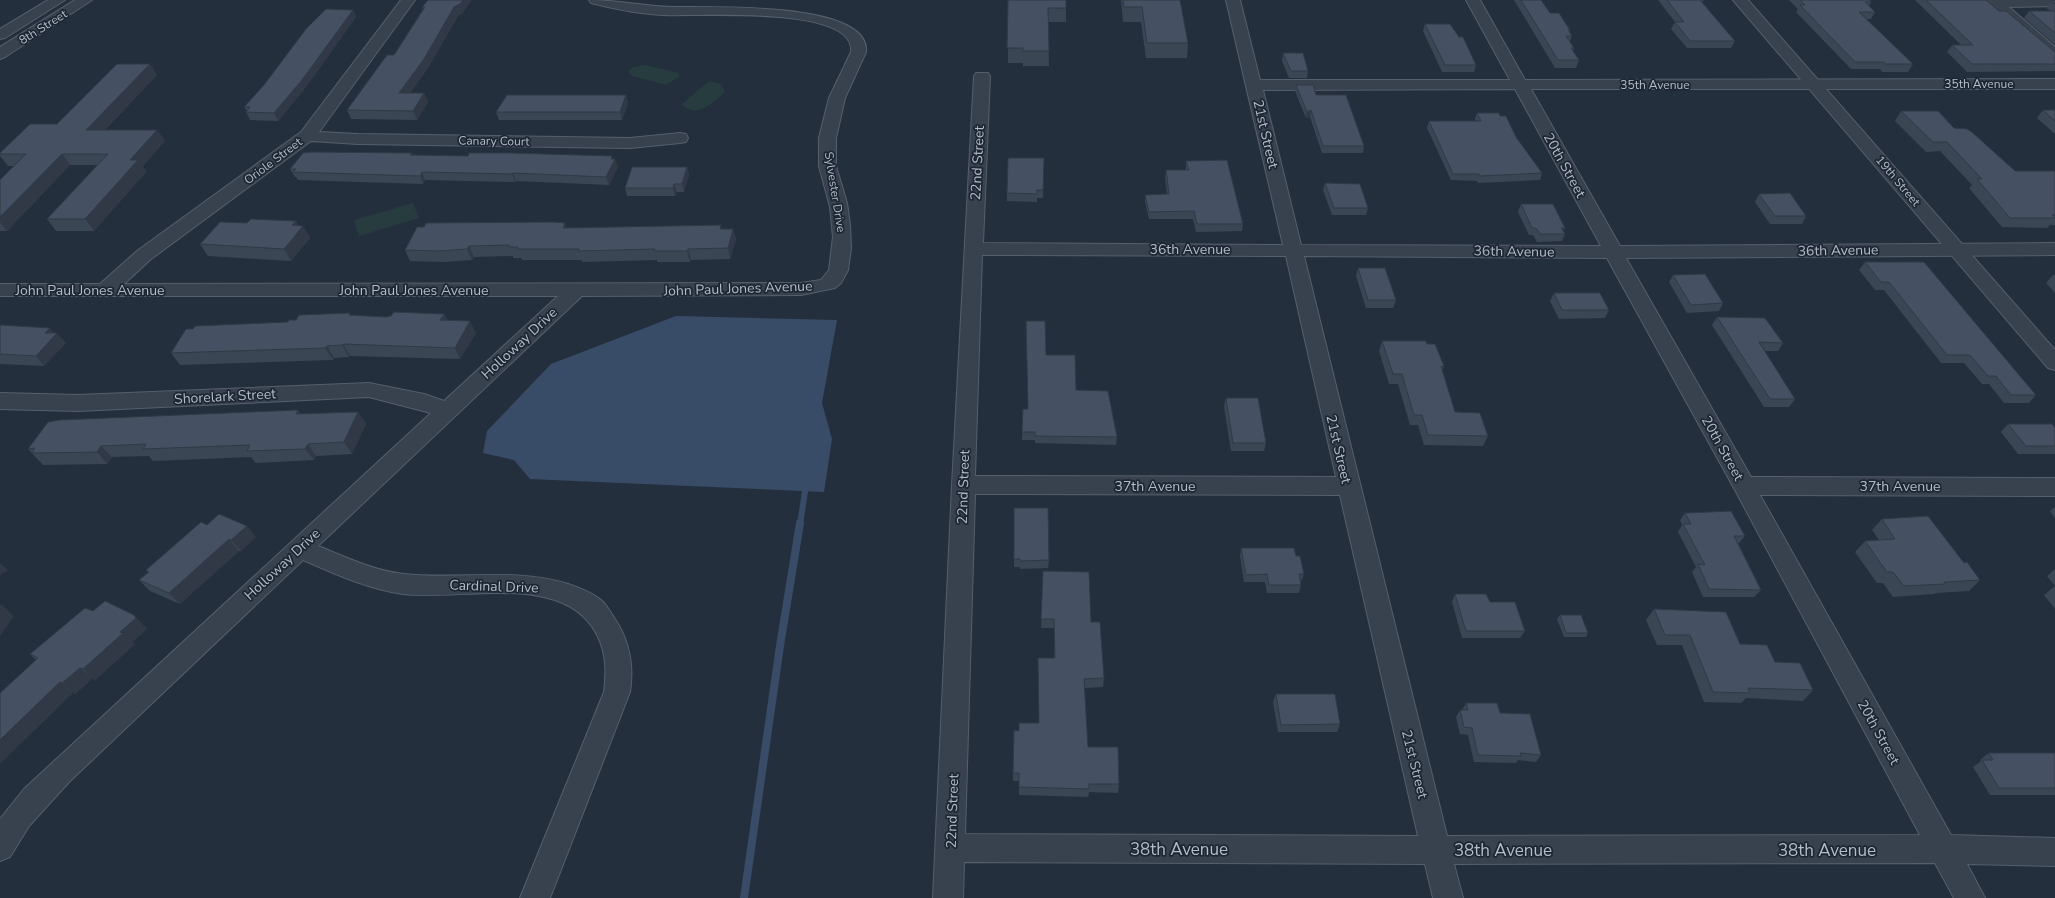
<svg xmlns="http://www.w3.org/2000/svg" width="2055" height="898" font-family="'Nunito Sans',sans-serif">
<rect width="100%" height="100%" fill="#242f3e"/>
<path fill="#263c3f" d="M 645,65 L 679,73 L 679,77 L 666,85 L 632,76 L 628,71 L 633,67 Z
M 709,81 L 721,84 L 725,92 C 713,102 697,120 682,104 Z
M 413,203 L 419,218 L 359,236 L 354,220 Z"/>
<path fill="#394c67" d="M 676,316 L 837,320 L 822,403 L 832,439 L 824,492 L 530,479 L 514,460 L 483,453 L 487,431 L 551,364 Z"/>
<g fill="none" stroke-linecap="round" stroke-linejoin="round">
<path stroke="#394c67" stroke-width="6" d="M 800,524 L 806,485"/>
<path stroke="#394c67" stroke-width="8" d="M 744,898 L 780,646 L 800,523"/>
<defs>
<path id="minor" d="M 48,0 L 65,0 L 5,38 L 0,39 L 0,29 Z
M 75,0 L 92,0 L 5,57 L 0,59 L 0,47 Z
M 401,0 L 415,0 L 319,132 L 358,134 L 630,138 L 680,133 L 686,134 L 688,138 L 686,142 L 680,143 L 630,148 L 358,144 L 311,141 L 151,259 L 124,284 L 801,283 L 821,280 L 829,270 L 833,237 L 830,207 L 819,166 L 819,138 L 829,98 L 851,52 C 856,4 694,17 663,15 C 639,14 615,9 591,3 L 589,0 C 616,0 643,6 671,7 C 706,8 871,0 866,52 L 845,98 L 836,138 L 836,166 L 847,203 L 850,225 L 851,248 L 848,270 L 841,283 L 835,288 L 801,295 L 582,296 L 318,546 C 346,557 374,571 404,574 C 460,580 514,567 568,584 C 580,588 596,594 605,604 C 609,609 612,615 615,619 C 630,642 634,666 630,692 L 550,898 L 520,898 L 604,692 C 607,668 606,648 593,628 C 557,573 459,601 403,594 C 368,589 335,574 303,560 L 69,782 L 29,826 L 10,857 L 0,861 L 0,819 L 24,789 L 431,413 L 369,397 L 78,411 L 0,409 L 0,393 L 78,395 L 369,383 L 424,394 L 444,401 L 558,296 L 0,296 L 0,284 L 100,284 L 137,251 L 301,132 Z
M 1226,0 L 1240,0 L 1260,80 L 1510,80 L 1466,0 L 1480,0 L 1525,80 L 2055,79 L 2055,89 L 1531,89 L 1620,246 L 2055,243 L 2055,255 L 1626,258 L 1751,477 L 2055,478 L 2055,496 L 1760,495 L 1951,835 L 2055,838 L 2055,866 L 1967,864 L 1985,898 L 1954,898 L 1935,863 L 1454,864 L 1463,898 L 1433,898 L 1425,864 L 964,862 L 963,898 L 933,898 L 952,485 L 974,76 L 976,73 L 988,73 L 990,76 L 983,243 L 1283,245 ZM 1515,89 L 1601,246 L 1301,245 L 1263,90 ZM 982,255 L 1286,256 L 1336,477 L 975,476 ZM 1304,256 L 1607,258 L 1735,490 L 1920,835 L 1447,836 ZM 975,494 L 1340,495 L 1418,836 L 965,834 Z
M 1985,0 L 2055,0 L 2055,6 L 2009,7 L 2055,47 L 2055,60 L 2050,58 L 1989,6 Z"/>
<path id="tertiary" d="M 1733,0 L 1748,0 L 2055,350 L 2055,370 L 2048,368 Z"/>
</defs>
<use href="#minor" stroke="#565f6c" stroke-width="2"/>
<use href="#tertiary" stroke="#565f6c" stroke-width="2"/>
<use href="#minor" fill="#38414e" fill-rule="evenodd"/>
<use href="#tertiary" fill="#38414e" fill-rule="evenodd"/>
</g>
<path fill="#3b4654" d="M 1008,0 L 1066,8 L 1066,22 L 1048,22 L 1049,66 L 1023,66 L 1023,63 L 1008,63 Z
M 1121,0 L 1180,0 L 1188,43 L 1187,58 L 1146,58 L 1141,22 L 1123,22 Z
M 1514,0 L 1541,0 L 1550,13 L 1570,30 L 1570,32 L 1572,36 L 1570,41 L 1574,48 L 1573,51 L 1579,60 L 1576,68 L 1555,68 Z
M 1658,0 L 1704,0 L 1702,2 L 1735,41 L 1731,48 L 1687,48 L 1671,29 L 1675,22 Z
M 1789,0 L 1870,0 L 1871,2 L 1869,6 L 1875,12 L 1871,19 L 1866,19 L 1913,64 L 1908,72 L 1882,72 L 1880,69 L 1851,69 L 1796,12 L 1798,9 Z
M 1915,0 L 1986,0 L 1999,11 L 2055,52 L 2055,71 L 1967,72 L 1947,52 L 1952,45 L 1961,45 Z
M 2055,0 L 2055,45 L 2024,18 L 2029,11 L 2051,11 L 2046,8 L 2051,1 Z
M 422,7 L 463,13 L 458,16 L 428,68 L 410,93 L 424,93 L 428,102 L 417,120 L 351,119 L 347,110 L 394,55 L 423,9 Z
M 353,10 L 356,17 L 306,87 L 278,121 L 250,120 L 246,112 L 247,111 L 244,107 Z
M 1425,24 L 1459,37 L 1476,65 L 1474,72 L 1442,72 L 1423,31 Z
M 1283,53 L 1308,71 L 1307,78 L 1289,78 L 1282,61 Z
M 150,64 L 157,75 L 105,130 L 157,130 L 165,141 L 143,166 L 146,172 L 94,231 L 56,231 L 47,219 L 97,165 L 70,165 L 7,231 L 0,231 L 0,180 L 14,166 L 8,166 L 0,156 L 0,153 L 57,124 Z
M 1296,85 L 1364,146 L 1363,153 L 1322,153 L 1310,117 L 1306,118 L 1295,91 Z
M 626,95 L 628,103 L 622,120 L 499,120 L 496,112 Z
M 2043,110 L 2055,110 L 2055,134 L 2037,118 Z
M 1901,111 L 1954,128 L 2015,171 L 2055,172 L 2055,225 L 2050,225 L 2047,228 L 2002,227 L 1969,188 L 1972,185 L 1940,151 L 1926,152 L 1895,121 Z
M 1477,113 L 1500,116 L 1516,137 L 1542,173 L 1540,180 L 1478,183 L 1477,181 L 1451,180 L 1427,128 L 1429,121 L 1476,121 L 1475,119 Z
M 413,155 L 613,159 L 618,167 L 609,185 L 516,181 L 515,182 L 425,180 L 423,184 L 298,180 L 296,177 L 295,177 L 290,169 Z
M 1044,158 L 1043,198 L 1037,198 L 1037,202 L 1007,201 L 1007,193 Z
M 1186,161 L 1243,224 L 1242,231 L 1196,232 L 1193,219 L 1149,219 L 1145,202 L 1145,195 L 1167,194 L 1165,178 L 1166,170 L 1186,170 Z
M 687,167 L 689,175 L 684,192 L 677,192 L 675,196 L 627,196 L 625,188 Z
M 1325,183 L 1368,208 L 1366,215 L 1332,215 L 1323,190 Z
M 1759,194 L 1806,216 L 1802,224 L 1770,224 L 1755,202 Z
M 1521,204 L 1565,228 L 1563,231 L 1565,234 L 1562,241 L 1537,242 L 1533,235 L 1529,235 L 1518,212 Z
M 296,221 L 298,226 L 303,226 L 310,238 L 291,261 L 208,256 L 200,244 L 247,223 Z
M 566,228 L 733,229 L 736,240 L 730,259 L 691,260 L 690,262 L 657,262 L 657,260 L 582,262 L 582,260 L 522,260 L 521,258 L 513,258 L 513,256 L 474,257 L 472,260 L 443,262 L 410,261 L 405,250 Z
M 1865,262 L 2036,395 L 2029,403 L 2004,403 L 1989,384 L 1982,384 L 1964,363 L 1941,363 L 1884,290 L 1875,290 L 1859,270 Z
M 1358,268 L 1396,300 L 1393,308 L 1366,308 L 1356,276 Z
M 1673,275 L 1723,303 L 1719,311 L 1687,313 L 1669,282 Z
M 2053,275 L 2055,275 L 2055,293 L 2046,283 Z
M 1554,293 L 1609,310 L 1605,318 L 1559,319 L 1550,301 Z
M 350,313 L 350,315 L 386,317 L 444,314 L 447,320 L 476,333 L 460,359 L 350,356 L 349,357 L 334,358 L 333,360 L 180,365 L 171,353 L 296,320 Z
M 1717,317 L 1783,343 L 1778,351 L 1764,351 L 1795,399 L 1789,407 L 1764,407 L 1712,325 Z
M 0,325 L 55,333 L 66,343 L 44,366 L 0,364 Z
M 1382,341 L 1427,344 L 1444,366 L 1442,372 L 1455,412 L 1488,436 L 1483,446 L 1424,445 L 1418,425 L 1410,425 L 1398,384 L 1389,384 L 1379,351 Z
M 1046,355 L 1117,437 L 1116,445 L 1035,443 L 1035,440 L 1022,440 L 1023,409 L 1028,409 Z
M 1226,398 L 1266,443 L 1264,451 L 1231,451 L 1224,406 Z
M 298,410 L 300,414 L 358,412 L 366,424 L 352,454 L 316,456 L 314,460 L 256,463 L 251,457 L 153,461 L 149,456 L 112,457 L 107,464 L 43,465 L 28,449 Z
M 2008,424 L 2055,428 L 2055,454 L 2018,454 L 2001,432 Z
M 2055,507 L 2055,518 L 2050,511 Z
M 1014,508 L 1049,560 L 1048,568 L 1020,569 L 1020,567 L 1014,567 Z
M 1685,513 L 1745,536 L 1739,543 L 1738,543 L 1761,590 L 1754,597 L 1703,597 L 1692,572 L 1696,567 L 1678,532 L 1682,525 L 1680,520 Z
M 1882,519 L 1964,563 L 1980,580 L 1969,591 L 1936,593 L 1934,594 L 1893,597 L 1883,583 L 1877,583 L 1855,552 L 1865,541 L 1879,540 L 1872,530 Z
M 207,525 L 256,537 L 241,551 L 239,551 L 180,604 L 150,591 L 139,580 L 148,572 L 146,570 Z
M 1241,548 L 1304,574 L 1301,581 L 1301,585 L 1299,593 L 1267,593 L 1265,582 L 1244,582 L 1240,556 Z
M 2055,569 L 2055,609 L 2044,595 L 2055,586 L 2047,576 Z
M 1043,571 L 1091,622 L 1104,678 L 1103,687 L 1084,688 L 1088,747 L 1119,784 L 1118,793 L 1089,792 L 1088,797 L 1019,795 L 1019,781 L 1013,781 L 1013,773 L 1019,731 L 1039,723 L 1054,658 L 1054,628 L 1041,628 Z
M 1455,594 L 1490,602 L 1525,631 L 1520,638 L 1462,638 L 1452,602 Z
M 1654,609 L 1740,644 L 1775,662 L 1813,690 L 1803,701 L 1746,698 L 1741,703 L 1704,702 L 1682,645 L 1657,645 L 1646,620 Z
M 1560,615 L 1588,633 L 1586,637 L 1564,637 L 1557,619 Z
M 145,626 L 147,629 L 132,642 L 135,644 L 95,680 L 93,678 L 75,694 L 30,666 L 36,660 L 30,654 Z
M 1276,694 L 1340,724 L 1337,732 L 1278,732 L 1273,702 Z
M 1466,703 L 1500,713 L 1541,755 L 1536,762 L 1518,760 L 1516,763 L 1474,762 L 1468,735 L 1460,734 L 1456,717 L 1460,710 L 1462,710 Z
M 1989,753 L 2055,753 L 2055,795 L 1990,795 L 1973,767 L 1981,761 L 1980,760 Z"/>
<path fill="#303945" d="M 463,0 L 472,0 L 463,13 L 458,16 L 428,68 L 403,102 L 399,93 L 454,7 Z
M 353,10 L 356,17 L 306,87 L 278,121 L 274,113 Z
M 150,64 L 157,75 L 94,141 L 86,130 Z
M 424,93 L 428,102 L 417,120 L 413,111 Z
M 626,95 L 628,103 L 622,120 L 620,112 Z
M 1311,110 L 1310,117 L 1306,118 L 1307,112 Z
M 157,130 L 165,141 L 143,166 L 146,172 L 94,231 L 85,219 L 130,160 Z
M 62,154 L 70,165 L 7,231 L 0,222 L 0,217 Z
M 612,156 L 614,162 L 615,159 L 618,167 L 609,185 L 606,177 L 611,159 Z
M 687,167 L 689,175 L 684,192 L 682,184 Z
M 422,172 L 425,180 L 423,184 L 420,176 Z
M 513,173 L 516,181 L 515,182 L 512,174 Z
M 674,184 L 677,192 L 675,196 L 673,188 Z
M 296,221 L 300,229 L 303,226 L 310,238 L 291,261 L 284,249 L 292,225 Z
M 565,223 L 569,234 L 563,228 Z
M 733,229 L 736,240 L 730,259 L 728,248 Z
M 469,246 L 474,257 L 472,260 L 467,249 Z
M 688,249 L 691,260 L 690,262 L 687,251 Z
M 444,314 L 450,326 L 440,320 Z
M 470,321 L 476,333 L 460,359 L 455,348 Z
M 50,328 L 56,334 L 57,333 L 66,343 L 44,366 L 36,356 L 45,333 Z
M 343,344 L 350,356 L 349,357 L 342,345 Z
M 327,346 L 334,358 L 333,360 L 325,348 Z
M 298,410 L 306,422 L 296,414 Z
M 358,412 L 366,424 L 352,454 L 344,442 Z
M 308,444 L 316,456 L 314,460 L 305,449 Z
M 101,446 L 112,457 L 107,464 L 97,452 Z
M 247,526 L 256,537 L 241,551 L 231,540 Z
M 229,539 L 239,551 L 180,604 L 169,593 Z
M 0,563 L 8,570 L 0,575 Z
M 1,604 L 14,616 L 0,636 L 0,606 Z
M 134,615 L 147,629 L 132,642 L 135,644 L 95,680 L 83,669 L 120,632 Z
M 80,668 L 93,678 L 75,694 L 62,683 Z
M 60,682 L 73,693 L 0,764 L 0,740 Z"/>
<path fill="#455162" stroke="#303945" d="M 428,0 L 463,0 L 460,4 L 454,7 L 424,59 L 399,93 L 424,93 L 413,111 L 347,110 L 387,55 L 394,55 L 425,7 L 422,7 Z
M 1008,0 L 1066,0 L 1066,8 L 1048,8 L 1049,51 L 1023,51 L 1023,48 L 1007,48 Z
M 1123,0 L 1180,0 L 1188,43 L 1147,43 L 1142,7 L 1124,7 Z
M 1521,0 L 1541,0 L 1550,13 L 1559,13 L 1570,30 L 1568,30 L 1572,36 L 1566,36 L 1574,48 L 1571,48 L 1579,60 L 1558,60 Z
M 1667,0 L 1700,0 L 1735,41 L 1690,41 L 1675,22 L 1684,22 Z
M 1800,0 L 1870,0 L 1871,2 L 1865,2 L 1875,12 L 1859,12 L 1913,64 L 1886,64 L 1884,62 L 1855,62 L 1800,5 L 1805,5 Z
M 1926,0 L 1986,0 L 1999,11 L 2006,11 L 2055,52 L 2055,64 L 1972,64 L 1952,45 L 1973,45 Z
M 2055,0 L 2055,4 L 2051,1 Z
M 326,9 L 353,10 L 302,80 L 274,113 L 246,112 L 250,107 L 244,107 L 264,85 L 306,29 Z
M 2029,11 L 2055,11 L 2055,33 Z
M 1425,24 L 1450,24 L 1459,37 L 1463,37 L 1476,65 L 1445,65 Z
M 1283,53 L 1303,53 L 1308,71 L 1291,71 Z
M 117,64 L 150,64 L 86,130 L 157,130 L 130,160 L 138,160 L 85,219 L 47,219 L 108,154 L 62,154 L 0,217 L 0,180 L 26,154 L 0,154 L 0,153 L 30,124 L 57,124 Z
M 1296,85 L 1313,85 L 1316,95 L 1346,95 L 1364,146 L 1323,146 L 1311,110 L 1307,112 Z
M 507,95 L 626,95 L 620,112 L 496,112 Z
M 2043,110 L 2055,110 L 2055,121 Z
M 1901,111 L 1938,111 L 1954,128 L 1967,129 L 1973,133 L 2015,171 L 2054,171 L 2055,172 L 2055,215 L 2052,215 L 2055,218 L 2010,218 L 1977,179 L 1982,179 L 1947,142 L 1933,142 Z
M 1477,113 L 1499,113 L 1500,116 L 1506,116 L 1516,137 L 1542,173 L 1480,176 L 1479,174 L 1453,174 L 1429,121 L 1481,121 Z
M 312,152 L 412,153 L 410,155 L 468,156 L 469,153 L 510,153 L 612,156 L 611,159 L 615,159 L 606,177 L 513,173 L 512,174 L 422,172 L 420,176 L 293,172 L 296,169 L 290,169 L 303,153 Z
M 1008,158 L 1044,158 L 1043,190 L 1037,190 L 1037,194 L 1007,193 Z
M 1227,160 L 1243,224 L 1197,224 L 1194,211 L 1149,212 L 1145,195 L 1169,194 L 1166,170 L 1189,170 L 1186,161 Z
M 632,167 L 687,167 L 682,184 L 674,184 L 673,188 L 625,188 Z
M 1325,183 L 1360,184 L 1368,208 L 1334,208 Z
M 1790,193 L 1806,216 L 1775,216 L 1759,194 Z
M 1521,204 L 1553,204 L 1565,228 L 1561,228 L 1565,234 L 1540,234 L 1536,228 L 1532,228 Z
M 251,219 L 296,221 L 292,225 L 303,226 L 284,249 L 200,244 L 220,222 L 247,223 Z
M 553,222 L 565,223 L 563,228 L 721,225 L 720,229 L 733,229 L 728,248 L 688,249 L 687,251 L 654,251 L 655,249 L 578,251 L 579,249 L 517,249 L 518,247 L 509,247 L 509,245 L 469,246 L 467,249 L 438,251 L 405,250 L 417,227 L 424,227 L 426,223 Z
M 1865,262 L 1924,262 L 2036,395 L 2011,395 L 1996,376 L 1988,376 L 1970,355 L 1947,355 L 1889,282 L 1881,282 Z
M 1358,268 L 1385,268 L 1396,300 L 1368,300 Z
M 1705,274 L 1723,303 L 1691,305 L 1673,275 Z
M 1554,293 L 1600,293 L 1609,310 L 1562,310 Z
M 394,312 L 444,314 L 440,320 L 470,321 L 455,348 L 343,344 L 342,345 L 327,346 L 325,348 L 171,353 L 186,329 L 193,329 L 195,326 L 288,322 L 289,320 L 296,320 L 299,315 L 350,313 L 349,315 L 386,317 L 391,316 Z
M 1717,317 L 1765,318 L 1783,343 L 1759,342 L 1795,399 L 1770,399 Z
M 1026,321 L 1045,321 L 1046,355 L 1075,355 L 1076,390 L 1108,391 L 1117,437 L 1035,436 L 1035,432 L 1022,432 L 1023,409 L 1028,409 Z
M 0,325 L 50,328 L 45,333 L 57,333 L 36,356 L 0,354 Z
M 1382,341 L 1426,341 L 1427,344 L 1435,344 L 1444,366 L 1441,366 L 1455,412 L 1480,413 L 1488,436 L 1428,435 L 1422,415 L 1414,415 L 1402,374 L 1393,374 Z
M 1226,398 L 1258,398 L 1266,443 L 1233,443 Z
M 298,410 L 296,414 L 358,412 L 344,442 L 308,444 L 305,449 L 247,451 L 250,445 L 143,449 L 146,444 L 101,446 L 97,452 L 32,453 L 35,448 L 28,449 L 48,422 L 60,420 Z
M 2008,424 L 2052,424 L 2055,428 L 2055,446 L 2026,446 Z
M 1014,508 L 1048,508 L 1049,560 L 1020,561 L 1020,559 L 1014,559 Z
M 1731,511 L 1745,536 L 1734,536 L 1761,590 L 1709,589 L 1698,564 L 1705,565 L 1683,524 L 1691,524 L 1685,513 Z
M 219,514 L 247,526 L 231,540 L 229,539 L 169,593 L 139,580 L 149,572 L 146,570 L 201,522 L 207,525 Z
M 1928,516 L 1964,563 L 1967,562 L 1980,580 L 1944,582 L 1945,584 L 1904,586 L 1893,572 L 1887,572 L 1865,541 L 1895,539 L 1882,519 Z
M 1241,548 L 1294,548 L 1296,556 L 1300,556 L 1304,574 L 1299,574 L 1301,585 L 1269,585 L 1267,574 L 1246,575 Z
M 1043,571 L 1089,572 L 1091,622 L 1100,622 L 1104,678 L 1084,679 L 1088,747 L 1118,747 L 1119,784 L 1089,784 L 1089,789 L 1019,787 L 1019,773 L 1013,773 L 1014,730 L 1019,731 L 1019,723 L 1039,723 L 1038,658 L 1055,658 L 1054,619 L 1041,619 Z
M 1455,594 L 1486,594 L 1490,602 L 1515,602 L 1525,631 L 1466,631 Z
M 105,601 L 134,615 L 136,618 L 120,632 L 123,633 L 83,669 L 80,668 L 62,683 L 60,682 L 0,740 L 0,693 L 38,658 L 30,654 L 85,608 L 93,611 Z
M 1654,609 L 1726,612 L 1740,644 L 1767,645 L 1775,662 L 1800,663 L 1813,690 L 1748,688 L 1750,693 L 1713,692 L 1690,635 L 1665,635 Z
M 1560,615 L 1581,615 L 1588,633 L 1566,633 Z
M 1276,694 L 1335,694 L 1340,724 L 1281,725 Z
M 1466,703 L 1497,703 L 1500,713 L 1530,714 L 1541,755 L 1520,753 L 1521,756 L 1478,755 L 1472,728 L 1464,727 L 1460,710 L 1468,710 Z
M 1989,753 L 2055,753 L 2055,788 L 1999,788 L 1982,760 L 1993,760 Z"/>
<g text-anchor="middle" stroke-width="3.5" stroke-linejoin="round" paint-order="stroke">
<g font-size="12" fill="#b4bcc9" stroke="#1d2633">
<text transform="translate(43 27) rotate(-32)" y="4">8th Street</text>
<text x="1979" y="88">35th Avenue</text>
<text x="1655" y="89">35th Avenue</text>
<text transform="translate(494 141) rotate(1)" y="4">Canary Court</text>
<text transform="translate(273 161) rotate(-37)" y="4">Oriole Street</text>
<text transform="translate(1898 181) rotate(50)" y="4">19th Street</text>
<text transform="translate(835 192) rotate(81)" y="4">Sylvester Drive</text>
</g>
<g font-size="14" fill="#b4bcc9" stroke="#1d2633">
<text transform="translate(1266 134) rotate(77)" y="5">21st Street</text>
<text transform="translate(977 163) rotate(-87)" y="5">22nd Street</text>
<text transform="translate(1565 165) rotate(61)" y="5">20th Street</text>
<text x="1190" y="254">36th Avenue</text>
<text transform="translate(1838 250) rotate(-1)" y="5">36th Avenue</text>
<text transform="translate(1514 251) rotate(1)" y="5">36th Avenue</text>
<text transform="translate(738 288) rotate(-2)" y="5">John Paul Jones Avenue</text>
<text x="90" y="295">John Paul Jones Avenue</text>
<text x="414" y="295">John Paul Jones Avenue</text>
<text transform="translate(519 343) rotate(-43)" y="5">Holloway Drive</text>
<text transform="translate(225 396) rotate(-3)" y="5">Shorelark Street</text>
<text transform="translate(1723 448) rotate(61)" y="5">20th Street</text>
<text transform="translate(1339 449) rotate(77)" y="5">21st Street</text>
<text x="1155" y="491">37th Avenue</text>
<text x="1900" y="491">37th Avenue</text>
<text transform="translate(963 487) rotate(-88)" y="5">22nd Street</text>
<text transform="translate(282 564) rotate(-43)" y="5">Holloway Drive</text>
<text transform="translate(494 586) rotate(2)" y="5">Cardinal Drive</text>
<text transform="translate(1879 732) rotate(61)" y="5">20th Street</text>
<text transform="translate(1415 764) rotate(76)" y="5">21st Street</text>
<text transform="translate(952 811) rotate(-88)" y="5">22nd Street</text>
</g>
<g font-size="17" fill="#b4bcc9" stroke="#1d2633">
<text x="1179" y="855">38th Avenue</text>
<text x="1503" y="856">38th Avenue</text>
<text x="1827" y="856">38th Avenue</text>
</g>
</g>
</svg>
